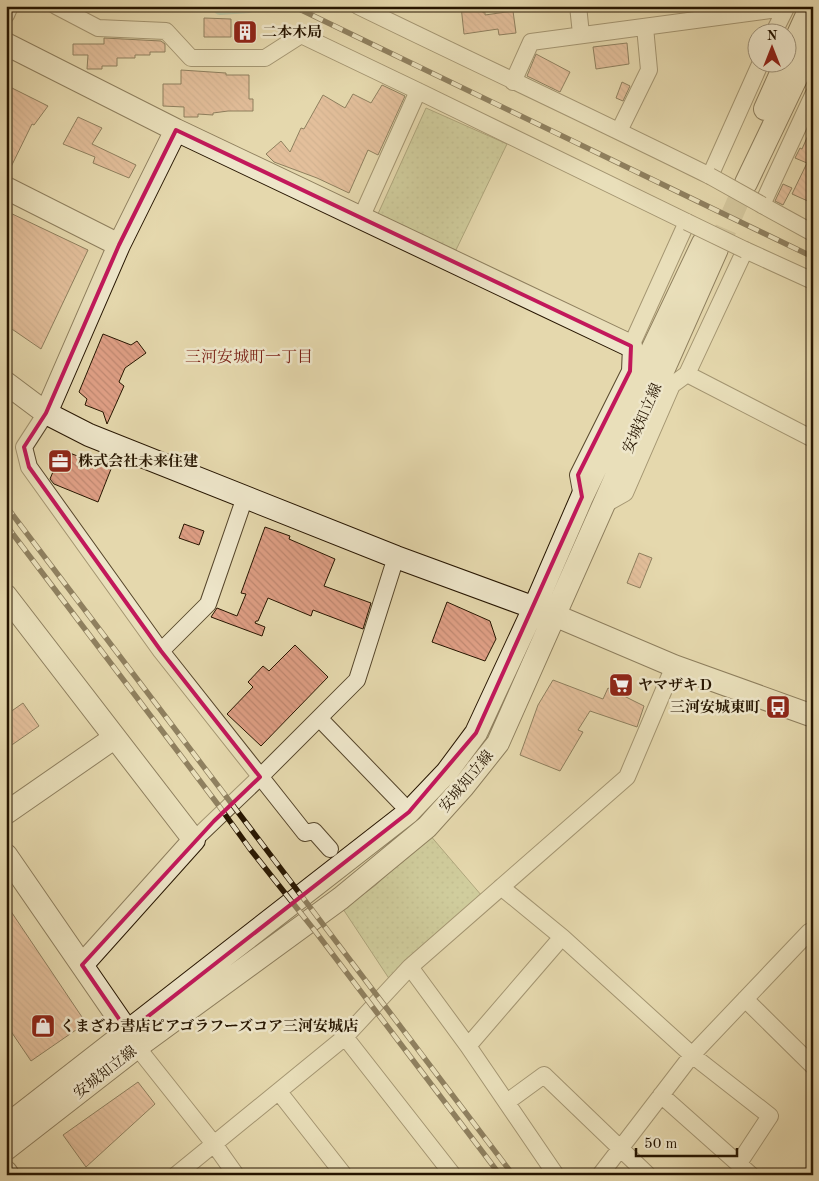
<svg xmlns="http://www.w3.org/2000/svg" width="819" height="1181" font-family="'Old Standard TT','Noto Serif JP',serif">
<defs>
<pattern id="park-dots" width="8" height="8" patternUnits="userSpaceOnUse" patternTransform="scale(1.25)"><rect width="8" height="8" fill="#b6be89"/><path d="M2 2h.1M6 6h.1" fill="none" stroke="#9ca274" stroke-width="1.8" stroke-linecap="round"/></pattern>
<pattern id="building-back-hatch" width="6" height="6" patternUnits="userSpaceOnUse" patternTransform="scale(1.25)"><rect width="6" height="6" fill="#df9f85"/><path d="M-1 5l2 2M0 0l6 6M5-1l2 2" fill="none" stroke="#bf8871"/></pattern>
</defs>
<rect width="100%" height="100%" fill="#e5d8ad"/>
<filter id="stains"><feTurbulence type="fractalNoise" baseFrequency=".004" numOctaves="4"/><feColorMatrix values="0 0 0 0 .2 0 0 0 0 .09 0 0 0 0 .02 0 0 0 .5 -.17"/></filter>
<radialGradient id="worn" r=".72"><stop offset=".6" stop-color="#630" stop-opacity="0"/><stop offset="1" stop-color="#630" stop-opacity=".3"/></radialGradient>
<path fill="url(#park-dots)" stroke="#6e6a44" d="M 426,108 L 507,144 L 456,250 L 377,216 Z
M 429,834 L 482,896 L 390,980 L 343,909 L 376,885 Z"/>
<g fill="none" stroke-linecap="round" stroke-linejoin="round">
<path stroke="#96baa6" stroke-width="14" d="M 220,8 L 249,6"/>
</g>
<path fill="url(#building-back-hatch)" stroke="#261500" d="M 461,6 L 483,6 L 483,13 L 485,12 L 485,15 L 513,11 L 516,33 L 499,35 L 498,29 L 464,34 Z
M 204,18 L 231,19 L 231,37 L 204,37 Z
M 104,38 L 161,41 L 165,44 L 165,52 L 150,52 L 150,55 L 135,55 L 135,58 L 117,58 L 117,66 L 102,66 L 102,69 L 87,69 L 88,55 L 73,55 L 73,44 L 104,44 Z
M 627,43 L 629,64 L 596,69 L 593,47 Z
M 536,54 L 570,72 L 560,92 L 527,76 Z
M 181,70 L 226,73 L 226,75 L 249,75 L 249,99 L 253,99 L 253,111 L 228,111 L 213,113 L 213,115 L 198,114 L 198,117 L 184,117 L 184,107 L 163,106 L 163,84 L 181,84 Z
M 622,82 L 630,86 L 623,101 L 616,98 Z
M 6,85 L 48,106 L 34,125 L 32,124 L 7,175 Z
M 382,85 L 405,96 L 378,155 L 368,150 L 349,193 L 317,178 L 274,162 L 266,154 L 281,141 L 290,152 L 301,128 L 304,129 L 323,95 L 345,108 L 353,94 L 371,103 Z
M 78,117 L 102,128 L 92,144 L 136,165 L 129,178 L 93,163 L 95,157 L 63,144 Z
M 813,124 L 813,196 L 810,202 L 792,194 L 807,163 L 795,158 L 800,148 L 802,149 Z
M 783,184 L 792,188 L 783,205 L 775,201 Z
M 6,211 L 88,250 L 41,349 L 6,325 Z
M 103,334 L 131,345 L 137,341 L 146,353 L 125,368 L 119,382 L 124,386 L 107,424 L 103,412 L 85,405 L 87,399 L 79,392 Z
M 62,450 L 111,469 L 98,502 L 54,484 L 50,479 Z
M 184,524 L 204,531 L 199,545 L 179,538 Z
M 265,527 L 290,536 L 289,539 L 335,559 L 324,586 L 371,603 L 363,629 L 313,610 L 311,616 L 268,598 L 258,621 L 256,621 L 255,623 L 265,627 L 262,636 L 211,617 L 217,608 L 237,616 L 246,594 L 241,593 Z
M 639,553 L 652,558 L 640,588 L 627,583 Z
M 447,602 L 490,621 L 496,639 L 485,661 L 432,642 Z
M 295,645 L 328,677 L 261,746 L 227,714 L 253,687 L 248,682 L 263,666 L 269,671 Z
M 553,680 L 603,699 L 608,688 L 644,706 L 637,727 L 590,711 L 578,730 L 583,732 L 560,771 L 520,755 L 538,705 Z
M 23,703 L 39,726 L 6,749 L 6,715 Z
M 6,904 L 86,1023 L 31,1061 L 6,1024 Z
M 138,1082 L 155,1104 L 86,1167 L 63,1135 Z"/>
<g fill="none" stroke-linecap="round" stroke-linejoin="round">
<path stroke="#bfb18a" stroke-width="22" stroke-dasharray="22 11" stroke-linecap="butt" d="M 717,249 L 746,183"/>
<defs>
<path id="street" d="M 56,6 L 98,28 L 166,31 L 191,58 L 265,58 L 301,35 L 418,91 L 687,222 L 631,346 L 630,371 L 578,475 L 582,497
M 358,6 C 475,63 593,118 710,176 L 761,62
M 578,6 L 581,34
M 6,15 L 10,6
M 774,32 L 787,6
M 513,82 L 531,42 L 785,8
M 813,95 L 762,205 L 813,233
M 619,131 L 649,70 L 645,27
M 361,218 L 418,91
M 687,374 L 813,439
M 46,413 L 24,447 L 29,467 L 161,651 L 305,833 L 314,831 L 330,849
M 602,506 L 625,493 L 672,385 L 687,374 L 745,250 L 813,281
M 161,651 L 208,604 L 245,497
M 319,718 L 401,803
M 194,840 L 260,777 L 357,680 L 396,557
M 501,887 L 562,937 L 692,1055 L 770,1116 L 739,1163
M 410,967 L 468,1046 L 556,1175
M 745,999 L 813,1066
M 345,1037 L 453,1175
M 468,1046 L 562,937
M 137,1047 L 214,1144 L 236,1175
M 279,1092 L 344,1175
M 661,1095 L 751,1175
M 507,1102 L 544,1075 L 648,1175
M 176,1175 L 345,1037 L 410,967 L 627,777 L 674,666
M 600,1175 L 692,1055 L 809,932 L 813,930"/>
<path id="secondary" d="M 6,44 L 176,130 L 631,346
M 786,61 L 811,6
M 765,109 L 786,62
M 746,183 L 813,43
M 6,188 L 119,245
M 6,383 L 46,413 L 89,435 L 396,557 L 554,615 L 674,666 L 813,716
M 46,413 L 119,245 L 176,130
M 6,596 L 194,840 L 82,965
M 6,813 L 114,738
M 6,855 L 128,1032
M 6,1126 L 409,812 L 447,772 L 476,733 L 534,608 L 582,497 L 703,243
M 6,1149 L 137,1047 L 341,898 L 427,827 L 463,787 L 498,743 L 717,249
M 6,1172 L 8,1175"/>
</defs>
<use href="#street" stroke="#56462b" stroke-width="18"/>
<use href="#secondary" stroke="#261500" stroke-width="24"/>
<use href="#street" stroke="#eee6ca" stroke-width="16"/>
<use href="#secondary" stroke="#eee6ca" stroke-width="22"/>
<defs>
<path id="rail" d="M 293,6 L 813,257
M 6,506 L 513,1175
M 6,525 L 219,806 L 250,849 L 315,931 L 500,1175"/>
</defs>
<use href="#rail" stroke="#261500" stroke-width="5.5"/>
<use href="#rail" stroke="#eee6ca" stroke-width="4" stroke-dasharray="11" stroke-linecap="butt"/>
<defs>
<path id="street-bridge" d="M 710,176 L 762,205
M 687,222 L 745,250"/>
</defs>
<use href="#street-bridge" stroke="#56462b" stroke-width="18" stroke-linecap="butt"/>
<use href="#street-bridge" stroke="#eee6ca" stroke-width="16"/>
</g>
<path d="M0 0H819V1181H0ZM 176,130 L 631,346 L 630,371 L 578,475 L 582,497 L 476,733 L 409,812 L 128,1032 L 82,965 L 214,821 L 260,777 L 161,651 L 29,467 L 24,447 L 46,413 L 119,245 Z" fill="#e5d8ad" fill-opacity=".55" fill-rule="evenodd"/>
<path fill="none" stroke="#c2185b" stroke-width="4" stroke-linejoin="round" d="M 176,130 L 631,346 L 630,371 L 578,475 L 582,497 L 476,733 L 409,812 L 128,1032 L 82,965 L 214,821 L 260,777 L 161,651 L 29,467 L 24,447 L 46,413 L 119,245 Z"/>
<defs>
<symbol id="building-square" viewBox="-11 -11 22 22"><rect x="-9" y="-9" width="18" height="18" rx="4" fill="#8f2418" stroke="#eee6ca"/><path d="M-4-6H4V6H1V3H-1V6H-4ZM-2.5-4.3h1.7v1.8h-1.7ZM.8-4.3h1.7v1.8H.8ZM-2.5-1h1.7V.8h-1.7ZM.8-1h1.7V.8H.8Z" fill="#fff"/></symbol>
<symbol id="office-square" viewBox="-11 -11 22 22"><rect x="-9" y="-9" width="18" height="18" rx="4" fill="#8f2418" stroke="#eee6ca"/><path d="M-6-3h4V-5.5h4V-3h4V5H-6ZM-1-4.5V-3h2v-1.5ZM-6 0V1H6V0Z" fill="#fff"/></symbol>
<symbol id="supermarket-square" viewBox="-11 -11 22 22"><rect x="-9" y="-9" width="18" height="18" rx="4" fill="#8f2418" stroke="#eee6ca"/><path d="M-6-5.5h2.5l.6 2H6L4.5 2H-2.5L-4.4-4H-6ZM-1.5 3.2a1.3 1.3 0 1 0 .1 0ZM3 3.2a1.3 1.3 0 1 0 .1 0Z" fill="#fff"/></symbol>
<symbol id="bus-square" viewBox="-11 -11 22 22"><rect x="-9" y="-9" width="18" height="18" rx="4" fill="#8f2418" stroke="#eee6ca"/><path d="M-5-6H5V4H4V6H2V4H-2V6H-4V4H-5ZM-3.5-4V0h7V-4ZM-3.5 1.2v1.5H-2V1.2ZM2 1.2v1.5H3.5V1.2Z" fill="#fff"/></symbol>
<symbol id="shop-square" viewBox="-11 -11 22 22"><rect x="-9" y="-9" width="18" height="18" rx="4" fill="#8f2418" stroke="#eee6ca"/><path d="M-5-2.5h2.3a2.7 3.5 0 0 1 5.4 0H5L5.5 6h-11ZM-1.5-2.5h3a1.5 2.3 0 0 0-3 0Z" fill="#fff"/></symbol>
</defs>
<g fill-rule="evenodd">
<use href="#building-square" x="231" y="18" width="28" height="28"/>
<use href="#office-square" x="46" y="447" width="28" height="28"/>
<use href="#supermarket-square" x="607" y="671" width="28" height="28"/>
<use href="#bus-square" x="764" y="693" width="28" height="28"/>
<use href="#shop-square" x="29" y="1012" width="28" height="28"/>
</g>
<g text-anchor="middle" stroke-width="5" stroke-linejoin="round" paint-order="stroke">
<g font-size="15" font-weight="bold" fill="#261500" stroke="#eee6ca" text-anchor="start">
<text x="262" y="37">二本木局</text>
<text x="78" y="466">株式会社未来住建</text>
<text x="638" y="690">ヤマザキＤ</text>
<text x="760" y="712" text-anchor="end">三河安城東町</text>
<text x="60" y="1031">くまざわ書店ピアゴラフーズコア三河安城店</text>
</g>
<g font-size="15" fill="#261500" stroke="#eee6ca">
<text transform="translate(642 418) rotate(-66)" y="5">安城知立線</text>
<text transform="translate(466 781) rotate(-50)" y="5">安城知立線</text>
<text transform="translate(105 1072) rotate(-38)" y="5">安城知立線</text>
</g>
<g font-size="16" fill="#7a1f14" stroke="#eee6ca">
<text x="249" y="362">三河安城町一丁目</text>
</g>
</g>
<rect width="819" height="1181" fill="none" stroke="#e5d8ad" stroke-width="25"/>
<rect x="8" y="8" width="804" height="1166" fill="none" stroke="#261500" stroke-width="2.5"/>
<rect x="12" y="12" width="794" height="1156" fill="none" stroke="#261500"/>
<g transform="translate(772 48)"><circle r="24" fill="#eee6ca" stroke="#9e9279"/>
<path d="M0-4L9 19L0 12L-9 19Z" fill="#8f2418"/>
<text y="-8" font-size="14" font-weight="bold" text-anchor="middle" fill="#261500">N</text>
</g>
<path d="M636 1148v8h101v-8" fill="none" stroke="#261500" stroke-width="2.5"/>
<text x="644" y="1148" font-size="15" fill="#261500" stroke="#eee6ca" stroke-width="4" paint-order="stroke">50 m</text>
<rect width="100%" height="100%" filter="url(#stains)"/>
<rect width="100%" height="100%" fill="url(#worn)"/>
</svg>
